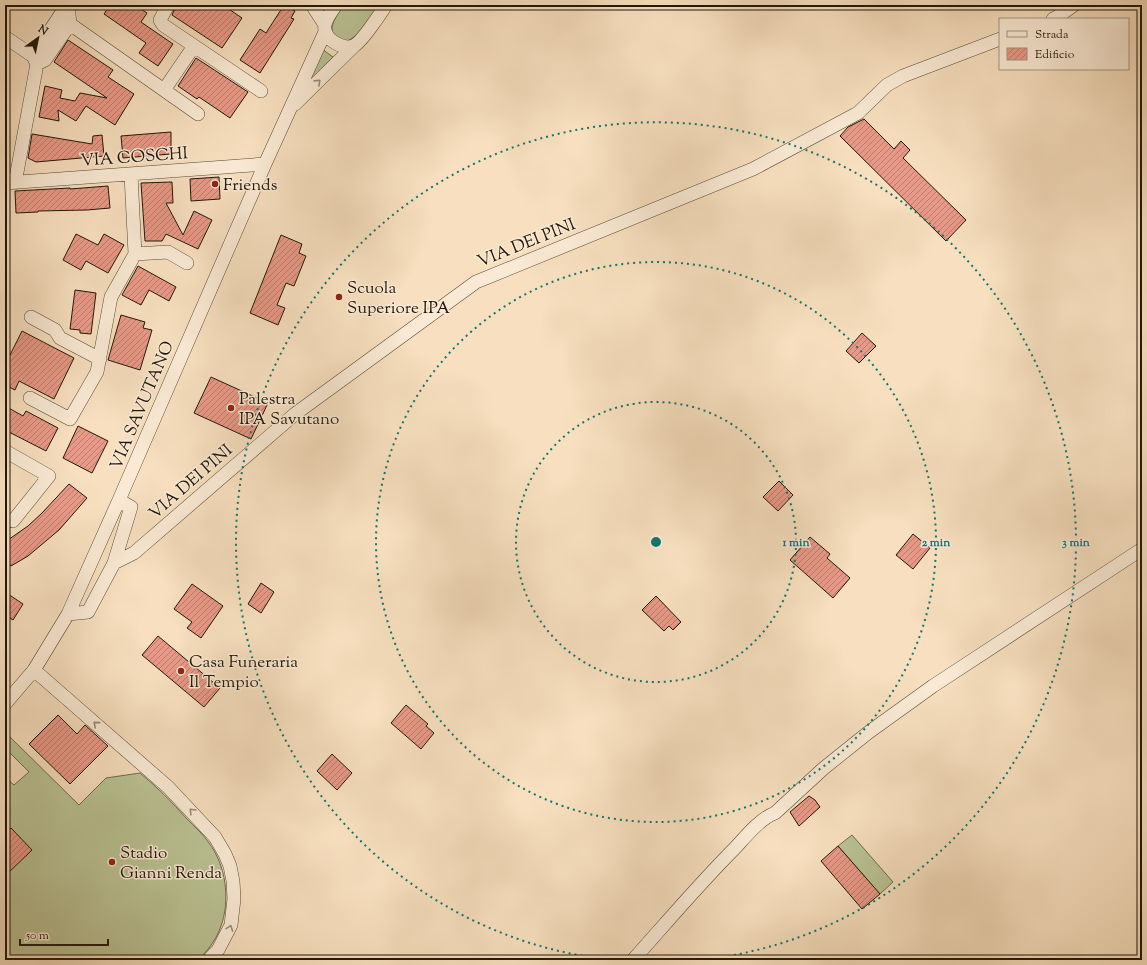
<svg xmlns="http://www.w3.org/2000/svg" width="1147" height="965" font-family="'Sorts Mill Goudy',serif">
<defs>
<pattern id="building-hatch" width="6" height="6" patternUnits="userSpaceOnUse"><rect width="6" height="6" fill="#e99987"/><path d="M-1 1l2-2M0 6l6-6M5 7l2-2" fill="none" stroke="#bc7c6d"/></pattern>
</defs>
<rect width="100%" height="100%" fill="#f7dfbf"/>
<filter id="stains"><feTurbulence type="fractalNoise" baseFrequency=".005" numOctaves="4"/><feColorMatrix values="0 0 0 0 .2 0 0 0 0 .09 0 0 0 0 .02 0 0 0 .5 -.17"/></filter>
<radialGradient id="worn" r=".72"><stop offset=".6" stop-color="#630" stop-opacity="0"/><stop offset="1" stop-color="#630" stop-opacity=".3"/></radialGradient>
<path fill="#bac294" stroke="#6e6c4e" d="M 344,5 L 379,5 C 372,15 362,33 351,39 C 348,41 343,42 339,40 C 324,31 337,15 344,5 Z
M 322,49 L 333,57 L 311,80 L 309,79 Z
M 5,732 L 79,805 L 106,778 L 140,773 C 157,787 172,802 186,818 C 194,826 203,834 209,843 C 223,862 228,886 225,910 C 222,930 213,946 198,960 L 5,960 L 5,777 L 14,785 L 29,772 L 5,748 Z
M 852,835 L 893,882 L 880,894 L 838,846 Z"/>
<path fill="url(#building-hatch)" stroke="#211709" d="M 110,5 L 135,5 L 147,13 L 141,22 L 173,44 L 158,66 L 139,53 L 146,43 L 104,14 Z
M 176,5 L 223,5 L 242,18 L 222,48 L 172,15 Z
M 284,5 L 295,11 L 291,18 L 294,19 L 260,73 L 240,60 L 260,29 L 266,33 Z
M 68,40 L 113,70 L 108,77 L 134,94 L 115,125 L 86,106 L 76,121 L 58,110 L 59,121 L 39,117 L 45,86 L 62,90 L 60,98 L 75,101 L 80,93 L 107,98 L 54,62 Z
M 196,58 L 248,92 L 230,118 L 199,97 L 197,99 L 178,86 Z
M 864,119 L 894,149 L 901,141 L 910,150 L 903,158 L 966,220 L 946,241 L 840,136 L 848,127 Z
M 171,132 L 171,154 L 123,158 L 121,136 Z
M 32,134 L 92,144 L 93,136 L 102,135 L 104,156 L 36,162 L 28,158 Z
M 219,177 L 220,199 L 191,201 L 190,179 Z
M 172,182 L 173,203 L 166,203 L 183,235 L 194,211 L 212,220 L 198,249 L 166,234 L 162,241 L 145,241 L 141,183 Z
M 108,186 L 110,208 L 87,210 L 38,211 L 38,212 L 16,213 L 15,191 L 70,188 L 70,189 Z
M 76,234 L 98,245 L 104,234 L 124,245 L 108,273 L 86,261 L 81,270 L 63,260 Z
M 281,235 L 302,244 L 299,253 L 306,256 L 294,286 L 286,283 L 277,305 L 285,308 L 278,325 L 250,313 Z
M 138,266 L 176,287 L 169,301 L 149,290 L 141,305 L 122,295 Z
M 75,290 L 96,293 L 91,334 L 80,333 L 80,330 L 70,329 Z
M 121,315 L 145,322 L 143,328 L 152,330 L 140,370 L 108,360 Z
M 22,331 L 74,358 L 54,399 L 19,381 L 15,390 L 5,385 L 5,365 Z
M 862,333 L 876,346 L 859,363 L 846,351 Z
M 211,377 L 268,403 L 251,439 L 194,413 Z
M 5,406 L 23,416 L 26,411 L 58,428 L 46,451 L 5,430 Z
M 78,426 L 108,441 L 92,473 L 63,458 Z
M 779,481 L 793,495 L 778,511 L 763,497 Z
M 69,484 L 87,498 L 59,530 L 28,556 L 11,566 L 5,557 L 5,542 L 28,526 L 42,513 Z
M 913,534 L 930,548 L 913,569 L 896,555 Z
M 810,537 L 830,554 L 827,558 L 850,578 L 833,598 L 790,560 Z
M 261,583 L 274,592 L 261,613 L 248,604 Z
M 192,584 L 223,606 L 201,638 L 187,628 L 192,622 L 174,609 Z
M 5,592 L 23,604 L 13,620 L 5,615 Z
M 656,596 L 681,622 L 673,630 L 669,626 L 664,631 L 642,610 Z
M 158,636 L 220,688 L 204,707 L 142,655 Z
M 406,705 L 428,724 L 426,726 L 434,733 L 421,749 L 391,723 Z
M 58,715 L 77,734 L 85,725 L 108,746 L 70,784 L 29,744 Z
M 332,754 L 352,773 L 337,790 L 317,771 Z
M 809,796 L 815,800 L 820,807 L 799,826 L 790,812 Z
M 11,828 L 32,850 L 5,876 L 5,834 Z
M 838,846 L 880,894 L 862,909 L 821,861 Z"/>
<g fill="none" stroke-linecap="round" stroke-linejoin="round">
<defs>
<path id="minor" d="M 68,5 L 70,24 L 198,114
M 168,5 L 160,20 L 163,25 L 261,91
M 312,5 L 325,25
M 336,5 C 331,12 323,22 325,30 C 327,41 345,51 355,45 C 362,41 381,13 386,5
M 1053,19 L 1057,17 L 1074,5
M 5,37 L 33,56 L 37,64
M 33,56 L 67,5
M 37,64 L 45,60 L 70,24
M 164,90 L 194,46
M 295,104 L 355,45
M 5,183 L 265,164
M 15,183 L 37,64
M 135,254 L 168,252 L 187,263
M 31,317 L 55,330 L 60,338 L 100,359
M 30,398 L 70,419 L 97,372 L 111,297 L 135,254 L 131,175
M 5,451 L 49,476 L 13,521
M 114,563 L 134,553 L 295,414 L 476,282 L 753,169 L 858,113 L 887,85 L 903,76 L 1000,39
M 68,614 L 88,612 L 114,563 L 131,507 L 119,500
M 34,670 L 168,787 L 215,837 L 225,854 L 230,866 L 233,881 L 234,899 L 231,925 L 218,950 L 208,960
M 5,704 L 34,670 L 68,614 L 119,500 L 265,164 L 325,32
M 633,960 C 667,922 700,883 736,847 C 746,836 761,818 775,813 L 824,768 L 869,732 L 933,686 L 1142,549"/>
</defs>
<use href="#minor" stroke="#564936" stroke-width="14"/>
<use href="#minor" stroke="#faead5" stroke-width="13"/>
</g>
<defs><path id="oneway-chevron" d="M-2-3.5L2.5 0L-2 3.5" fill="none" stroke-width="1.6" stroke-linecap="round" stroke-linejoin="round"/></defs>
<g stroke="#988b79">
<use href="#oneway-chevron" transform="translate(318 82) rotate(-44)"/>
<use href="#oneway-chevron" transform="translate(96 724) rotate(-139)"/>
<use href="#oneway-chevron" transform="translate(192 811) rotate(-134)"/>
<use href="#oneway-chevron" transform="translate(230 928) rotate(-70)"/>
</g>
<g fill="none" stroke="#0f766e" stroke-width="2" stroke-dasharray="2 4">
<circle cx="656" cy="542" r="140"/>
<circle cx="656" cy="542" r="280"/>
<path d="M612 960A420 420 0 1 1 700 960"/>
</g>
<g fill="#8f2418" stroke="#faead5" stroke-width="1.5">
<circle cx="215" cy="184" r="4"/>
<circle cx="339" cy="297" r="4"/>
<circle cx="231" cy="408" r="4"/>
<circle cx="181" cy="671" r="4"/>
<circle cx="112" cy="862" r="4"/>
</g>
<g text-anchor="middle" stroke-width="3" stroke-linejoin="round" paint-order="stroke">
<g font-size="17" fill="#211709" stroke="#faead5">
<text transform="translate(134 156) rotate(-4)" y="6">VIA COSCHI</text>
<text transform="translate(526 242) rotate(-22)" y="6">VIA DEI PINI</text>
<text transform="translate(141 405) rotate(-67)" y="6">VIA SAVUTANO</text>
<text transform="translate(190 481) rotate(-41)" y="6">VIA DEI PINI</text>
</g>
<g font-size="17" fill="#211709" stroke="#faead5" text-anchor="start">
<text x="223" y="190">Friends</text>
<text x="347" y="293">Scuola<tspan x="347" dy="20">Superiore IPA</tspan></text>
<text x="239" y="404">Palestra<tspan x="239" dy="20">IPA Savutano</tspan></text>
<text x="189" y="667">Casa Funeraria<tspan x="189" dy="20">Il Tempio</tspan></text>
<text x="120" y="858">Stadio<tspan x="120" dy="20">Gianni Renda</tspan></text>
</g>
</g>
<circle cx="656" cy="542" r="6" fill="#0f766e" stroke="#faead5" stroke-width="2"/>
<g font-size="12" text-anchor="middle" font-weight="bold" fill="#0f766e" stroke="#faead5" stroke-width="3" stroke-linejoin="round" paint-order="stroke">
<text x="796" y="546">1 min</text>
<text x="936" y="546">2 min</text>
<text x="1076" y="546">3 min</text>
</g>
<rect width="1147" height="965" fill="none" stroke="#f7dfbf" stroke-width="20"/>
<rect x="6" y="6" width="1135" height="953" fill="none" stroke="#211709" stroke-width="2"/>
<rect x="10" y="10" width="1127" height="945" fill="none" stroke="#211709"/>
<rect x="999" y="18" width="130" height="52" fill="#faead5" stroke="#a39683"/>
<rect x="1007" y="31" width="20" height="6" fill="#faead5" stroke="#a39683"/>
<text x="1035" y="38" font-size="12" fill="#211709">Strada</text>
<rect x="1007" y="48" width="20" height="12" fill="url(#building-hatch)" stroke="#a39683"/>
<text x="1035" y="58" font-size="12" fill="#211709">Edificio</text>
<g transform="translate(38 38) rotate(33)" stroke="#faead5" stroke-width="3" paint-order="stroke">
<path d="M0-3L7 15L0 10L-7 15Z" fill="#211709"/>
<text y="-6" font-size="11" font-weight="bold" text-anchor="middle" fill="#211709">N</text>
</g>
<path d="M20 939v6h88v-6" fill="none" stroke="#211709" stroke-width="2"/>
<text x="26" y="939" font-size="12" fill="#211709" stroke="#faead5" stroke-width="3" paint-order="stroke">50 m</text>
<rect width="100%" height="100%" filter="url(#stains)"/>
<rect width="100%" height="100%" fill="url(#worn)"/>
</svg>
